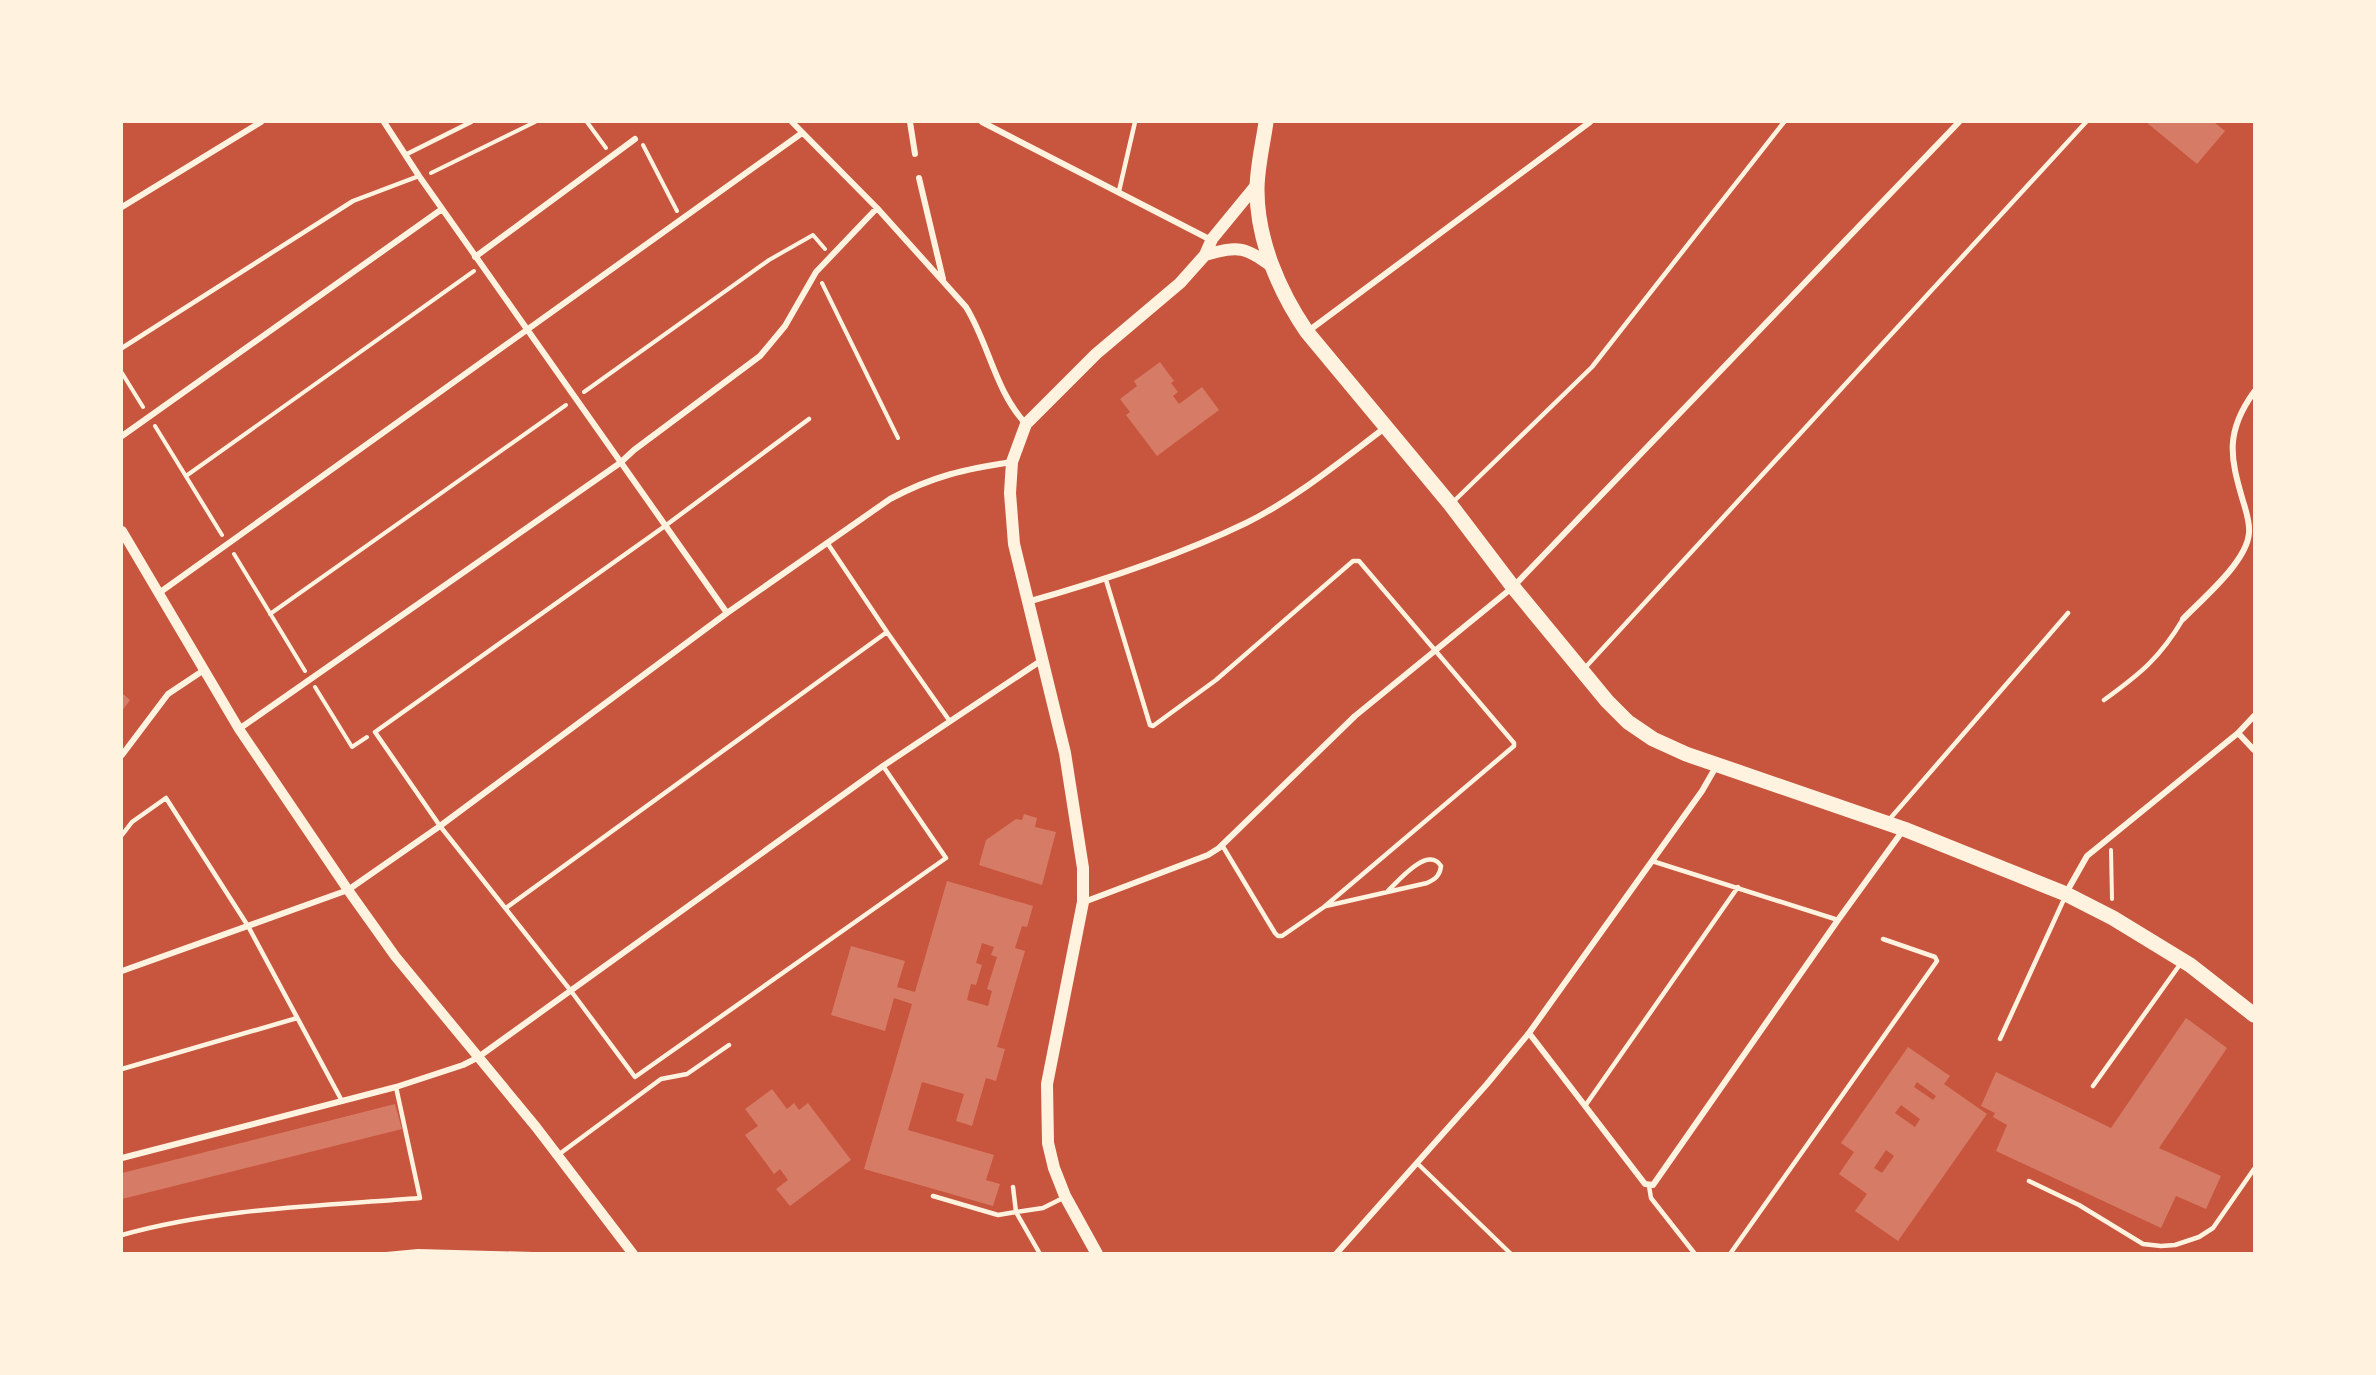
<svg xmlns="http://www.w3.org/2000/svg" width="2376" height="1375" font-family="Figtree,sans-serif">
<rect width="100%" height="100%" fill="#c8553d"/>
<path fill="#d67c66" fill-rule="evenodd" d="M 2146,122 L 2214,122 L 2225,131 L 2197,164 Z
M 1160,362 L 1174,381 L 1171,383 L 1178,392 L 1173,396 L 1179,404 L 1202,387 L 1219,410 L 1157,456 L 1126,415 L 1130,412 L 1120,399 L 1137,386 L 1134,381 Z
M 122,693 L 130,700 L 122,711 Z
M 1024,814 L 1037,818 L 1035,827 L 1056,832 L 1042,885 L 979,865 L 986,840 L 1016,819 L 1022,820 Z
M 947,881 L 1033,906 L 1027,927 L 1022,926 L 1015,948 L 1025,951 L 997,1047 L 1005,1049 L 996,1081 L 986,1078 L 972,1126 L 956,1121 L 964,1094 L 922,1082 L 908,1130 L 994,1155 L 986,1180 L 1000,1184 L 993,1206 L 864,1169 L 912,1004 L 894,998 L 885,1031 L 831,1015 L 851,946 L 905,961 L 897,987 L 915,992 ZM 982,943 L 994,947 L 991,955 L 997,957 L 987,989 L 992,991 L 988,1006 L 967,1000 L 971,984 L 976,985 L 982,965 L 976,963 Z
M 2186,1018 L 2227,1048 L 2159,1148 L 2221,1176 L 2206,1209 L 2176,1196 L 2161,1228 L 1996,1151 L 2007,1125 L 1993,1117 L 1995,1113 L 1981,1106 L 1996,1072 L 2111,1128 Z
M 1908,1047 L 1950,1076 L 1944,1084 L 1987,1114 L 1898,1241 L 1855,1211 L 1867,1194 L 1839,1174 L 1854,1152 L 1841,1143 ZM 1917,1082 L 1936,1096 L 1933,1100 L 1914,1087 ZM 1901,1105 L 1920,1119 L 1915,1127 L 1895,1113 ZM 1886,1150 L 1894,1156 L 1882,1173 L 1874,1168 Z
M 772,1089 L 787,1109 L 794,1103 L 799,1110 L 808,1103 L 851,1160 L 790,1206 L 776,1189 L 788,1180 L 780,1169 L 774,1174 L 745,1135 L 758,1126 L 745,1109 Z
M 395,1104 L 402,1129 L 122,1199 L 122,1173 Z"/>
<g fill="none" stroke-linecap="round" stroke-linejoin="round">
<path stroke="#fff3e0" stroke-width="4" d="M 587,122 L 606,148
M 643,145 L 677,211
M 431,173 L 535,122
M 822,283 L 898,438
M 122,373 L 143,407
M 584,392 L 769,260 L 813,235 L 825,249
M 155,426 L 222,535
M 186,476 L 474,271
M 234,554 L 305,671
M 270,614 L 566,405
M 315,687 L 352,747 L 367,737
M 2111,850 L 2112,899
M 386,1254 L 418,1251 L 533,1254"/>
<path stroke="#fff3e0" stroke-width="4.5" d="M 405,155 L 471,122
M 1119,191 L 1135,122
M 122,348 L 353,201 L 419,176
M 809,419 L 665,526 L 375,732 L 440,826 L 571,991 L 635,1077 L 946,858 L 883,766
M 1452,503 L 1592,367 L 1784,122
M 828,544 L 887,632
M 1106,580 L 1150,725 L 1153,726 L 1216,680 L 1353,561 L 1359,561 L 1514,743 L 1514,746 L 1324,907 L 1282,936 L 1278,936 L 1275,933 L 1222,845
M 1583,670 L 2086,122
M 2104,700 C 2140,674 2160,658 2183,619
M 1888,821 L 2068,613
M 122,835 L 132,822 L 166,798 L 248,926 L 342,1101
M 1652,861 L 1838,920
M 1326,906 L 1427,883 C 1436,879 1440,875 1441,866 C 1428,845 1398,881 1387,892
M 506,908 L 887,632 L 949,720
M 2000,1039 L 2065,897
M 122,1069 L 297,1018
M 2093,1086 L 2181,963
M 1585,1106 L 1738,887
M 558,1155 L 661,1079 L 687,1074 L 729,1045
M 1417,1163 L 1511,1254
M 2029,1181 L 2079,1205 L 2143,1244 L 2161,1246 L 2175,1245 L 2199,1237 L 2213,1228 L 2254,1169
M 1649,1186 L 1651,1198 L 1695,1254
M 1013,1187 L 1016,1212 L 1043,1208 L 1063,1198
M 933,1196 L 998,1215 L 1016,1212 L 1040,1254
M 122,1235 C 218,1208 320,1206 420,1198 L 396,1087
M 1730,1254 L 1937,961 L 1935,957 L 1883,939"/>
<path stroke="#fff3e0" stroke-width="6" d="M 384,122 L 419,176 L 727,613
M 792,122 L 877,208 L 966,307 C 989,344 995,391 1026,424
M 910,122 L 915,154
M 982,122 L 1213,241
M 919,178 L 943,279
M 122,207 L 261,122
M 475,257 L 635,139
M 1307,332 L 1590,122
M 122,436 L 442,209
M 159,593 L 802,133
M 1027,602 C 1102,581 1176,557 1246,523 C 1295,499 1342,460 1386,427
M 2183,619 C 2202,599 2247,562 2249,533 C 2250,522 2246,511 2243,501 C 2230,457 2225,432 2254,392
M 239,729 L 620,463 L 634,450 L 760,356 L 785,326 L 816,272 L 877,208
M 2238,733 L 2254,750
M 122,755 L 168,694 L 204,670
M 2066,893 L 2087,856 L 2238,733 L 2254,716
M 1084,902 L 1208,855 L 1219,848 L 1355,716 L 1513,587 L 1959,122
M 122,971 L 348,890 L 440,826 L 727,613 L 890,499 C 933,476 965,469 1012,462
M 1529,1033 L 1645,1184 L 1653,1185 L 1838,920 L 1904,829
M 122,1158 L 396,1087 L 463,1065 L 477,1058 L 883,766 L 1042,660
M 1336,1254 L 1487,1084 L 1529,1033 L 1702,791 L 1717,765"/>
<path stroke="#fff3e0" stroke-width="10" d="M 122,531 L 239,729 L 348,890 L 395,956 L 536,1127 L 633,1254"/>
<path stroke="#fff3e0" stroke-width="12" d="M 1205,255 C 1241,245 1244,247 1274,268
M 1097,1254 L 1065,1196 L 1054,1168 L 1048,1143 L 1047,1084 L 1083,902 L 1083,868 L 1065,753 L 1014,544 L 1010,493 L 1012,462 L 1026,424 L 1096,354 L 1180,283 L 1205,255 L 1212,239 L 1258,183"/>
<path stroke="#fff3e0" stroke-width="15" d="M 1266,122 C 1263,144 1257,167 1257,190 C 1257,240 1279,291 1307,332 L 1450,504 L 1513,587 L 1607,701 L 1628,722 L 1653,739 L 1686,754 L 1904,829 L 2066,894 L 2113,918 L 2190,965 L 2254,1015"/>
</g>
<rect width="2376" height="1375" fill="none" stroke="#fff3e0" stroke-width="246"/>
</svg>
